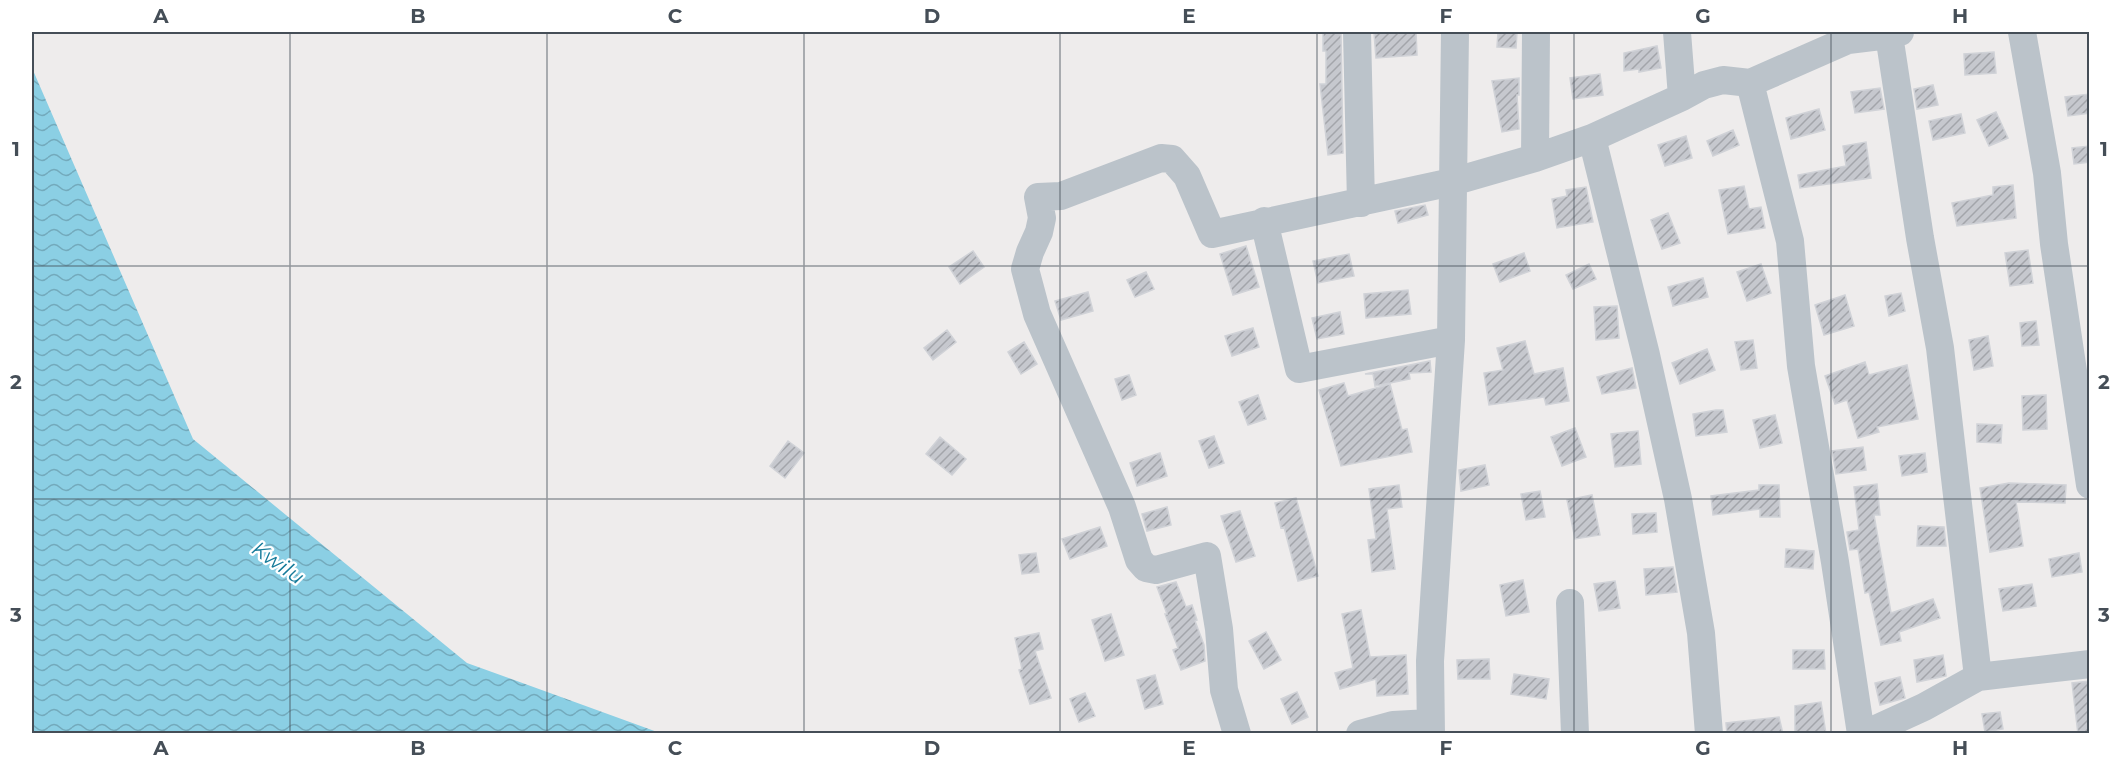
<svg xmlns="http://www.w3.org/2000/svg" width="2121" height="765" font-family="Montserrat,sans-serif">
<defs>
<pattern id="water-waves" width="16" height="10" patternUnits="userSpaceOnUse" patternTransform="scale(1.5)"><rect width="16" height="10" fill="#8bcfe4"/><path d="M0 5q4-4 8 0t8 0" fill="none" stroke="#73aabc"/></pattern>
<pattern id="building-hatch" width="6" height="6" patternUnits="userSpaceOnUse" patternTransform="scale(1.5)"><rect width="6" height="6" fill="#c6c8ce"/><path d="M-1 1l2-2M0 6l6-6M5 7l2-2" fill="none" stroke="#a3a5aa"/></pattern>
</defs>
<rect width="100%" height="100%" fill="#eeecec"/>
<path fill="url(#water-waves)" d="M 32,68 L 193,439 L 467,663 L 660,733 L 32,733 Z"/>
<path fill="url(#building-hatch)" stroke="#d0d2d7" stroke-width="1.5" d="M 1323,32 L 1341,32 L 1343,153 L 1328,155 L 1320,84 L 1326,84 L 1326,51 L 1323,51 Z
M 1416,32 L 1417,55 L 1376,58 L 1374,33 Z
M 1498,32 L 1517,32 L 1516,48 L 1497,47 Z
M 1657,46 L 1661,68 L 1639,72 L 1639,69 L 1624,71 L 1624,53 Z
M 1994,52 L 1996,73 L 1965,75 L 1964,54 Z
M 1600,74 L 1603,95 L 1573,99 L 1570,78 Z
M 1519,78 L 1519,95 L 1517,95 L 1519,129 L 1502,132 L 1492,81 Z
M 1933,85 L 1938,105 L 1917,109 L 1914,89 Z
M 1880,88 L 1884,109 L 1855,113 L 1851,92 Z
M 2090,94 L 2090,113 L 2068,116 L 2065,97 Z
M 1819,109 L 1825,130 L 1791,139 L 1786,118 Z
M 1996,112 L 2008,138 L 1989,146 L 1977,120 Z
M 1961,114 L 1965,133 L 1933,140 L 1929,121 Z
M 1733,130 L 1739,145 L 1713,156 L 1707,141 Z
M 1686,136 L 1692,158 L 1665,166 L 1658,145 Z
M 1866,142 L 1871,178 L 1800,188 L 1798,175 L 1846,166 L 1843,146 Z
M 2090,146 L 2090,162 L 2074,164 L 2072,148 Z
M 2013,185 L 2016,218 L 1957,226 L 1952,203 L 1993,195 L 1993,187 Z
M 1744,186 L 1749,209 L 1761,207 L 1765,228 L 1728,234 L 1719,190 Z
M 1586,187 L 1593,222 L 1557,228 L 1552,199 L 1567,196 L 1566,190 Z
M 1425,205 L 1428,215 L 1398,223 L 1395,211 Z
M 1668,213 L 1680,243 L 1662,249 L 1651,220 Z
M 1246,246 L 1259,287 L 1233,295 L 1220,254 Z
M 2028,250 L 2033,283 L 2010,286 L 2005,253 Z
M 973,251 L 984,267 L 960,284 L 949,267 Z
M 1524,253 L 1530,271 L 1500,282 L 1493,264 Z
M 1349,254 L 1354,276 L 1318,283 L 1313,261 Z
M 1589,264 L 1596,279 L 1573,289 L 1566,275 Z
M 1761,264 L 1771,293 L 1747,301 L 1737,272 Z
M 1146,272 L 1154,289 L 1135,297 L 1127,280 Z
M 1703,278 L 1708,297 L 1673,306 L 1668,287 Z
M 1408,290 L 1411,314 L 1366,318 L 1364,294 Z
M 1088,292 L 1093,311 L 1061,320 L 1055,301 Z
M 1901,293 L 1905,311 L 1889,316 L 1885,296 Z
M 1845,295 L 1854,326 L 1824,335 L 1815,305 Z
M 1617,306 L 1619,338 L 1596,340 L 1594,307 Z
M 1340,312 L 1344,334 L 1317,339 L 1312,318 Z
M 2036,321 L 2039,345 L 2022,346 L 2020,323 Z
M 1253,328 L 1259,347 L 1232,356 L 1225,336 Z
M 947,330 L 956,342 L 933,360 L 924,348 Z
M 1988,336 L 1993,366 L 1974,370 L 1969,340 Z
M 1753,340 L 1757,368 L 1741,370 L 1735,342 Z
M 1525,341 L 1534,374 L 1563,368 L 1569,401 L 1546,405 L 1544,397 L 1489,405 L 1484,373 L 1503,370 L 1497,348 Z
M 1024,342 L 1037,364 L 1021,374 L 1008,352 Z
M 1707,349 L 1715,370 L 1680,384 L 1672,363 Z
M 1430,361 L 1431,372 L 1409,373 L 1410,379 L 1375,386 L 1373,374 L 1365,374 Z
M 1865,362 L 1869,375 L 1907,365 L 1918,419 L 1877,427 L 1879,432 L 1858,438 L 1847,400 L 1835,404 L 1825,376 Z
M 1632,368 L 1636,388 L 1602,394 L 1597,377 Z
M 1129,375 L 1136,395 L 1122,400 L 1115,379 Z
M 1344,383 L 1348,396 L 1390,384 L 1402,430 L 1407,429 L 1412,452 L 1341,466 L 1319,390 Z
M 1258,395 L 1266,419 L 1248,425 L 1239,402 Z
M 2046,395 L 2047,429 L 2023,430 L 2022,396 Z
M 1716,410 L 1723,410 L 1727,432 L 1696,436 L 1693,414 Z
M 1775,415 L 1782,443 L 1760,448 L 1753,420 Z
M 1977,424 L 2002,425 L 2001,443 L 1977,442 Z
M 1575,428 L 1586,457 L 1562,466 L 1551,437 Z
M 1638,431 L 1641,464 L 1615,467 L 1611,434 Z
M 1214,436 L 1224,463 L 1209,468 L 1199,441 Z
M 940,437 L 966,459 L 952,475 L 926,454 Z
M 788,441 L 804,453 L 785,478 L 770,466 Z
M 1863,447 L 1866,470 L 1836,474 L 1832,451 Z
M 1160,453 L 1167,476 L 1137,486 L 1130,463 Z
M 1925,453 L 1927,472 L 1902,476 L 1899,456 Z
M 1485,465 L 1489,485 L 1461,491 L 1459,470 Z
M 2009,483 L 2066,485 L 2065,503 L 2016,502 L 2023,546 L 1990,552 L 1980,488 Z
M 1877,484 L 1880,515 L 1874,515 L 1891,613 L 1933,599 L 1940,618 L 1899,632 L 1901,641 L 1881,645 L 1869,592 L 1865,593 L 1858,549 L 1850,550 L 1847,532 L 1859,530 L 1854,487 Z
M 1399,485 L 1402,507 L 1387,509 L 1395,569 L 1372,572 L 1368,540 L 1376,539 L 1369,489 Z
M 1759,485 L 1779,485 L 1780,517 L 1760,517 L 1760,509 L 1713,515 L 1711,496 L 1759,490 Z
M 1540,491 L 1545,517 L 1526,520 L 1521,494 Z
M 1592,495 L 1600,535 L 1575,539 L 1567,500 Z
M 1296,498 L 1318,576 L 1298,581 L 1284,527 L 1281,528 L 1275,503 Z
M 1167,507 L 1171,525 L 1147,531 L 1142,514 Z
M 1240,511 L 1255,556 L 1236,562 L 1221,516 Z
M 1656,513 L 1657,532 L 1633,534 L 1632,514 Z
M 1918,526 L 1944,527 L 1946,546 L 1917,546 Z
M 1100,527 L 1107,546 L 1070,559 L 1062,539 Z
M 1786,549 L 1814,551 L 1813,569 L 1785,567 Z
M 1036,553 L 1039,572 L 1022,574 L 1019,555 Z
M 2079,553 L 2082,572 L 2052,577 L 2049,559 Z
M 1673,567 L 1677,592 L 1646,595 L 1644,569 Z
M 1523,580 L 1529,612 L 1506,616 L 1500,585 Z
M 1615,581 L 1620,608 L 1599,611 L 1594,584 Z
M 1176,582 L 1186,607 L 1192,605 L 1197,620 L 1195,621 L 1204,645 L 1205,661 L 1181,670 L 1173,650 L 1178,648 L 1165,614 L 1167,614 L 1157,587 Z
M 2032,584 L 2036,606 L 2003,611 L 1999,589 Z
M 1361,610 L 1370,657 L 1406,655 L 1408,694 L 1377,696 L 1376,679 L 1340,689 L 1335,673 L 1353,668 L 1342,614 Z
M 1111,614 L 1124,655 L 1105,661 L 1092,620 Z
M 1266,632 L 1281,660 L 1264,669 L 1249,641 Z
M 1039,633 L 1043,649 L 1035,651 L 1051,698 L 1030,704 L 1019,670 L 1022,669 L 1015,638 Z
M 1793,650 L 1824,650 L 1825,669 L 1793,669 Z
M 1943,655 L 1946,676 L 1917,682 L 1914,660 Z
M 1489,659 L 1490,679 L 1458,679 L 1457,660 Z
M 1514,674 L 1549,679 L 1546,699 L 1511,694 Z
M 1155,675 L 1163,704 L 1145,709 L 1137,680 Z
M 1900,677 L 1905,698 L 1880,705 L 1875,683 Z
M 2090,681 L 2090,734 L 2078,734 L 2072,683 Z
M 1297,692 L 1308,717 L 1292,724 L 1281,699 Z
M 1085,693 L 1095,716 L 1079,722 L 1070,699 Z
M 1821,702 L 1826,734 L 1795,734 L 1795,706 Z
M 2000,712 L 2003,729 L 1985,732 L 1982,714 Z
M 1779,717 L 1783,734 L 1727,734 L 1726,723 Z"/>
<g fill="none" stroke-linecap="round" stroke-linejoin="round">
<path stroke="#bbc3ca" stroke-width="28" d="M 1357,32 L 1361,203
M 1677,32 L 1682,97
M 2022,32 L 2047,173 L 2054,244 L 2090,485
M 1889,35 L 1920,238 L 1940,348 L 1978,677
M 1750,83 L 1790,241 L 1801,366 L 1835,562 L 1861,734
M 1592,138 L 1646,355 L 1678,499 L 1701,633 L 1709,734
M 1535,158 L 1536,32
M 1264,221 L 1299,369 L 1451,340
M 1570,603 L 1575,734
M 1237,734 L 1224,690 L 1219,629 L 1207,556 L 1156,570 L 1146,568 L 1139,560 L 1122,507 L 1037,314 L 1025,269 L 1030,252 L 1039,232 L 1042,218 L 1038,197 L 1061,196 L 1161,158 L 1172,159 L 1187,176 L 1212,234 L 1452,182 L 1535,158 L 1592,138 L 1682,97 L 1704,85 L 1723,80 L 1750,83 L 1848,40 L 1889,35 L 1900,32
M 1360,734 L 1393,725 L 1430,723
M 1431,734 L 1430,661 L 1451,340 L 1455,32
M 1865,734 L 1924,707 L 1978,677 L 2090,664"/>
</g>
<path fill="none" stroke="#454e57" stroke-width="1.5" stroke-opacity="0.55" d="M 290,32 L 290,734M 547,32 L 547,734M 804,32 L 804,734M 1060,32 L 1060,734M 1317,32 L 1317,734M 1574,32 L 1574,734M 1831,32 L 1831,734M 32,266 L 2090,266M 32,499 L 2090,499"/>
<g text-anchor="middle" stroke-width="4.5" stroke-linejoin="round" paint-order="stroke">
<g font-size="21" font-style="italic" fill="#167b9a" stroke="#fff">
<text transform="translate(278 563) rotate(35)" y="7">Kwilu</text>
</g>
</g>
<rect width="2121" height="765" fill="none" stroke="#ffffff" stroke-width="66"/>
<rect x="33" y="33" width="2055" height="699" fill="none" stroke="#454e57" stroke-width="2"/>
<g font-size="20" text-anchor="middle" font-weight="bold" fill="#454e57">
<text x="161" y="23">A</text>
<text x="418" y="23">B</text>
<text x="675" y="23">C</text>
<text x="932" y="23">D</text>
<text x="1189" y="23">E</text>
<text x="1446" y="23">F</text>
<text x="1703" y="23">G</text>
<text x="1960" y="23">H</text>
<text x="16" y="156">1</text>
<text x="2104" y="156">1</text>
<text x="16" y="389">2</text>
<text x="2104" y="389">2</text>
<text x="16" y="622">3</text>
<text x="2104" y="622">3</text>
<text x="161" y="755">A</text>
<text x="418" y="755">B</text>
<text x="675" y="755">C</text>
<text x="932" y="755">D</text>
<text x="1189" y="755">E</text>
<text x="1446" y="755">F</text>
<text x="1703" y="755">G</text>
<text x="1960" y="755">H</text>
</g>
</svg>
